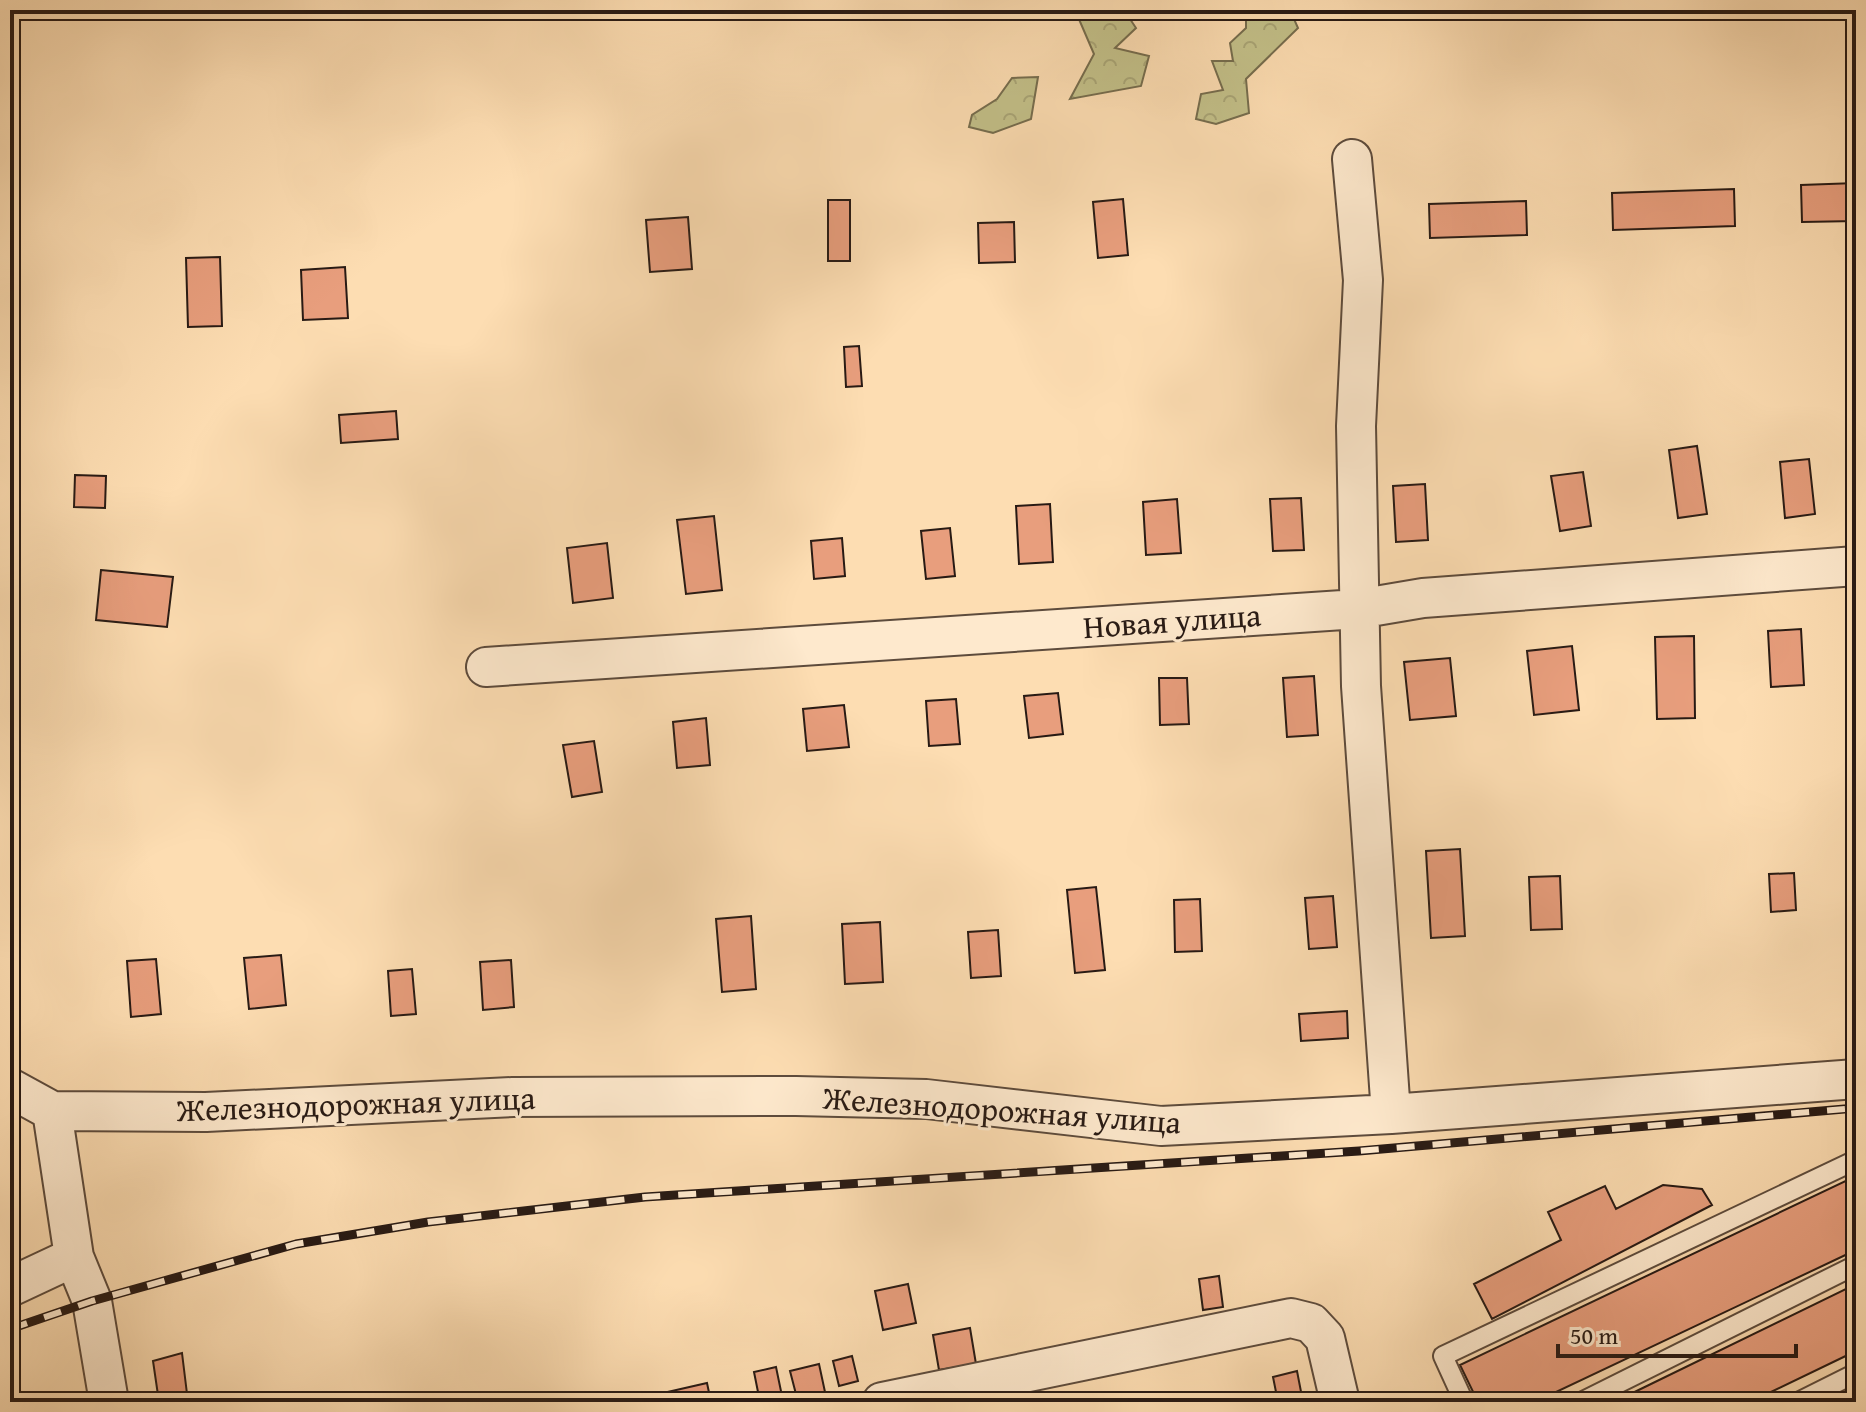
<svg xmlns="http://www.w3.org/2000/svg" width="1866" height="1412" font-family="'Gentium Book Plus',serif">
<defs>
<pattern id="forest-crowns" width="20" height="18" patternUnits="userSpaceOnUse" patternTransform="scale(2)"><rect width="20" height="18" fill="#c3c089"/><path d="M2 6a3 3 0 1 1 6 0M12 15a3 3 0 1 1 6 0" fill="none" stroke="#a8a475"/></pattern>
</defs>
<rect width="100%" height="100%" fill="#fdddb2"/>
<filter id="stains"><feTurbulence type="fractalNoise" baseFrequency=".0025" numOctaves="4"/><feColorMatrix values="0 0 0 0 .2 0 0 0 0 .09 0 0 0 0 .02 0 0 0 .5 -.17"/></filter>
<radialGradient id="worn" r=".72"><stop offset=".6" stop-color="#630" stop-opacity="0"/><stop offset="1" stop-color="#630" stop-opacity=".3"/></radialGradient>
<path fill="url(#forest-crowns)" stroke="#766d4e" stroke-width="2" d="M 1075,10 L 1124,10 L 1136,28 L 1115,48 L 1149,56 L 1141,86 L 1070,99 L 1094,54 Z
M 1246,10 L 1290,10 L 1298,28 L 1246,79 L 1249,113 L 1216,124 L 1196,119 L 1201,94 L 1223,90 L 1212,61 L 1233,61 L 1230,43 L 1246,28 Z
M 1038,77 L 1031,119 L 993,133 L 969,127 L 972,115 L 997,99 L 1012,78 Z"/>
<path fill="#e89e7d" stroke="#281a14" stroke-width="2" d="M 1856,183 L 1856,221 L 1802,222 L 1801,185 Z
M 1734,189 L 1735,226 L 1613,230 L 1612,193 Z
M 1123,199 L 1128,255 L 1098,258 L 1093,202 Z
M 828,200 L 850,200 L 850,261 L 828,261 Z
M 1526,201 L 1527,235 L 1430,238 L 1429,204 Z
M 688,217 L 692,269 L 650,272 L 646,220 Z
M 1014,222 L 1015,262 L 979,263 L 978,223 Z
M 220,257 L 222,326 L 188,327 L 186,258 Z
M 345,267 L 348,318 L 303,320 L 301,270 Z
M 859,346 L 862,386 L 846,387 L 844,347 Z
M 396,411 L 398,439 L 341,443 L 339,415 Z
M 1697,446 L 1707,514 L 1678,518 L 1669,450 Z
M 1809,459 L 1815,514 L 1785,518 L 1780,462 Z
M 1583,472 L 1591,526 L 1560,531 L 1551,476 Z
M 75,475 L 106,476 L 105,508 L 74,507 Z
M 1425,484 L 1428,540 L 1396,542 L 1393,486 Z
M 1301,498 L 1304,550 L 1273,551 L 1270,499 Z
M 1177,499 L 1181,553 L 1146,555 L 1143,502 Z
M 1050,504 L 1053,562 L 1019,564 L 1016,506 Z
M 714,516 L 722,590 L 686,594 L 677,520 Z
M 950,528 L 955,576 L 926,579 L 921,531 Z
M 842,538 L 845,576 L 814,579 L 811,541 Z
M 607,543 L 613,598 L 573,603 L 567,548 Z
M 101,570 L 173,577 L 167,627 L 96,620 Z
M 1801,629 L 1804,685 L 1771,687 L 1768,631 Z
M 1694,636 L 1695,718 L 1657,719 L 1655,637 Z
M 1572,646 L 1579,710 L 1534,715 L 1527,651 Z
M 1450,658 L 1456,716 L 1410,720 L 1404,662 Z
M 1314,676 L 1318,735 L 1287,737 L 1283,678 Z
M 1159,678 L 1187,678 L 1189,724 L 1160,725 Z
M 1058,693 L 1063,734 L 1029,738 L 1024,696 Z
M 956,699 L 960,744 L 929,746 L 926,701 Z
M 844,705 L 849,747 L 807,751 L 803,709 Z
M 706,718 L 710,765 L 677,768 L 673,722 Z
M 594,741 L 602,792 L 572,797 L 563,745 Z
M 1460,849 L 1465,936 L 1431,938 L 1426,851 Z
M 1794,873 L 1796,910 L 1771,912 L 1769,874 Z
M 1560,876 L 1562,929 L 1531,930 L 1529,877 Z
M 1096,887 L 1105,970 L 1075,973 L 1067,890 Z
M 1333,896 L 1337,947 L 1309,949 L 1305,898 Z
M 1200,899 L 1202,951 L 1175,952 L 1174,900 Z
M 751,916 L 756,989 L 722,992 L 716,919 Z
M 880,922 L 883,982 L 845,984 L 842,924 Z
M 998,930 L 1001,976 L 971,978 L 968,932 Z
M 281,955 L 286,1005 L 249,1009 L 244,958 Z
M 156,959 L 161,1014 L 131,1017 L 127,961 Z
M 511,960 L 514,1007 L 483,1010 L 480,962 Z
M 412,969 L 416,1014 L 391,1016 L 388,971 Z
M 1347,1011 L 1348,1038 L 1301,1041 L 1299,1014 Z
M 1856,1176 L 1856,1250 L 1535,1402 L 1478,1402 L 1460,1365 Z
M 1663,1185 L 1702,1189 L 1712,1205 L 1492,1319 L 1474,1284 L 1561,1240 L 1548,1212 L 1605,1186 L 1616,1209 Z
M 1219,1276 L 1223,1307 L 1203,1310 L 1199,1279 Z
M 908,1284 L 916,1323 L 883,1330 L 875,1291 Z
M 1856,1284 L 1856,1351 L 1750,1402 L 1614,1402 Z
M 970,1328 L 976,1364 L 939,1370 L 933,1335 Z
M 182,1353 L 188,1402 L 159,1402 L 153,1361 Z
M 852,1356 L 858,1381 L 839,1386 L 833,1361 Z
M 819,1364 L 825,1392 L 797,1398 L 790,1371 Z
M 776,1367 L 782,1396 L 760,1402 L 754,1372 Z
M 1297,1371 L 1303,1402 L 1278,1402 L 1273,1377 Z
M 707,1383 L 711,1402 L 665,1402 L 663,1393 Z"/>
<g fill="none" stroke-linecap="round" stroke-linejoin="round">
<defs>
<path id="lane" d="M 1464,1402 L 1443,1356 L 1856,1160
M 1581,1402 L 1856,1265
M 1798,1402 L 1856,1373"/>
<path id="street" d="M 1352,159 L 1363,280 L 1356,426 L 1361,686 L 1391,1114
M 486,667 L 1358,609 L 1423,598 L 1856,566
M 10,1088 L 52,1111 L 206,1112 L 513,1097 L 796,1096 L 926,1099 L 1161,1126 L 1391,1114 L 1856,1079
M 52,1111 L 74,1257 L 92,1301 L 109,1402
M 10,1287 L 74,1257
M 882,1402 L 1291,1318 L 1311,1323 L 1325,1338 L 1340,1402"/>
</defs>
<use href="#lane" stroke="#5d4b3c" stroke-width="22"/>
<use href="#street" stroke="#5d4b3c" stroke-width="42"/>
<use href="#lane" stroke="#fee9cd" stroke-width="18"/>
<use href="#street" stroke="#fee9cd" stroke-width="38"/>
<defs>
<path id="rail" d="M 10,1329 L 92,1301 L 296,1244 L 428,1222 L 645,1197 L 1359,1151 L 1856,1108"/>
</defs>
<use href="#rail" stroke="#281a14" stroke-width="9"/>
<use href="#rail" stroke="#fee9cd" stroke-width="6" stroke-dasharray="18" stroke-linecap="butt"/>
</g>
<g text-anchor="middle" stroke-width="6" stroke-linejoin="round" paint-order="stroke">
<g font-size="32" fill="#281a14" stroke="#fee9cd">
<text transform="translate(1172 621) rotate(-4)" y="11">Новая улица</text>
<text transform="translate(356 1104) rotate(-2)" y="11">Железнодорожная улица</text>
<text transform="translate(1002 1110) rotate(4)" y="11">Железнодорожная улица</text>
</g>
</g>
<rect width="1866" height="1412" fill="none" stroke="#fdddb2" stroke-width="40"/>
<rect x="12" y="12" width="1842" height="1388" fill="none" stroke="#281a14" stroke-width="4"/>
<rect x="20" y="20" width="1826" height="1372" fill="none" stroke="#281a14" stroke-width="2"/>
<path d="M1558 1344v12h238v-12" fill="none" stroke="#281a14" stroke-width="4"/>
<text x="1570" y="1344" font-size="24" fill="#281a14" stroke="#fee9cd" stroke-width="6" paint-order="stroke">50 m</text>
<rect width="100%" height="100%" filter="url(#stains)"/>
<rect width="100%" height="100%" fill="url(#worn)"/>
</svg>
